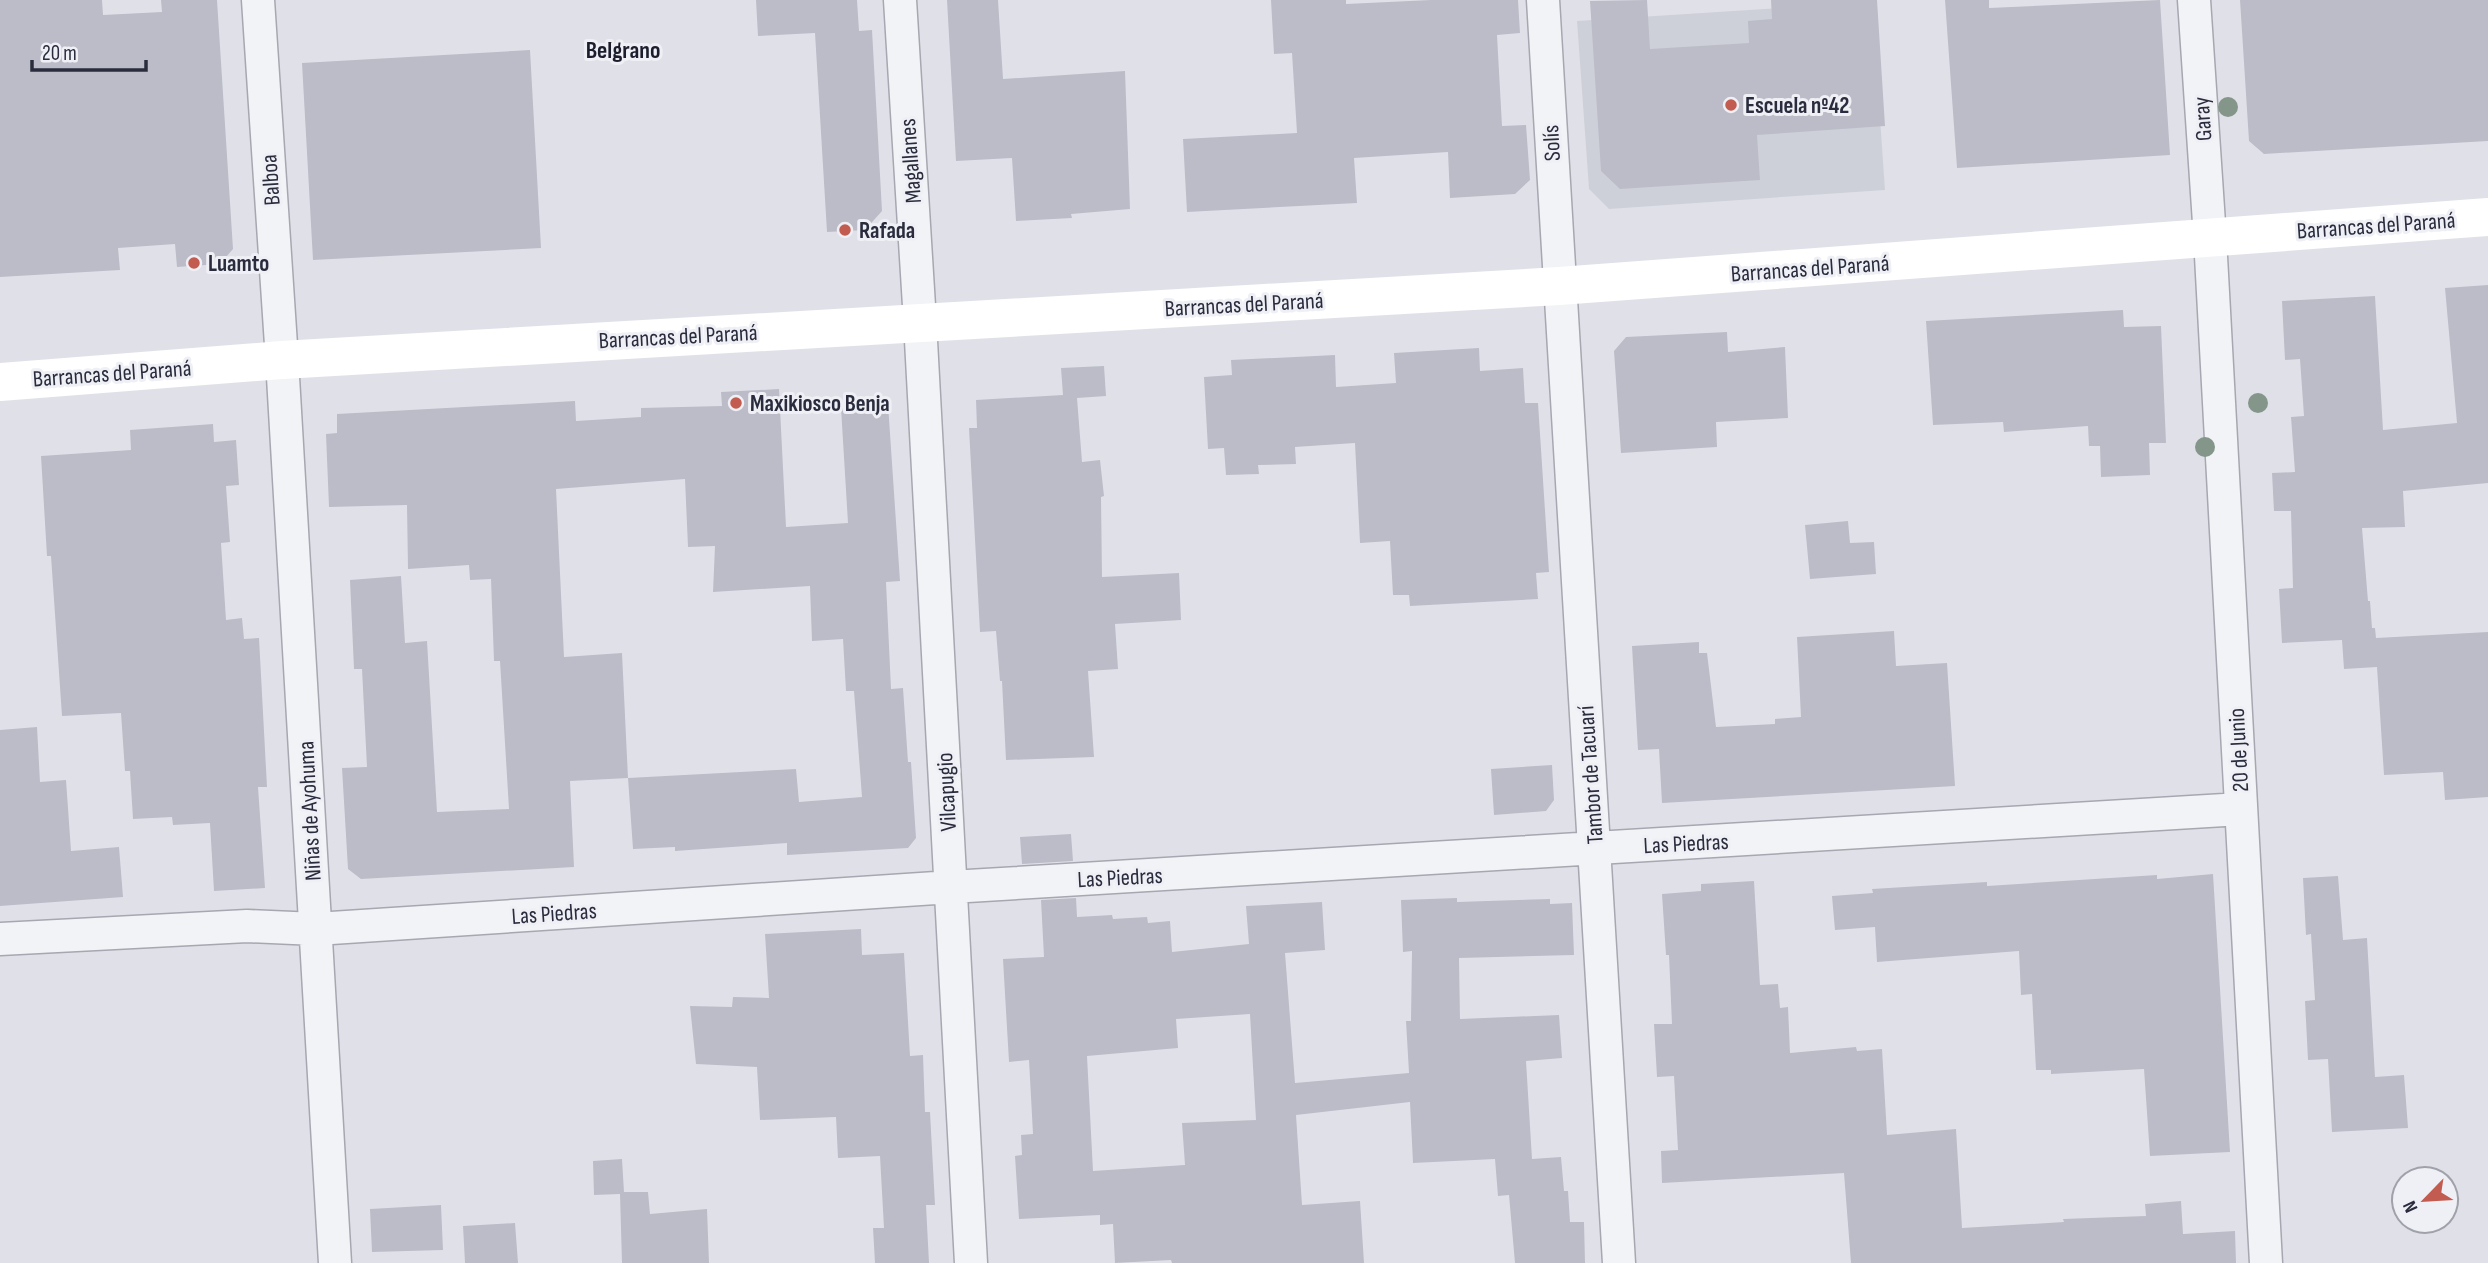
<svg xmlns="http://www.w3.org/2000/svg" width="2488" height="1263" font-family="'Sofia Sans Condensed',sans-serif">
<rect width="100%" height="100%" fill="#e0e1e8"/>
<path fill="#ced0d9" d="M 1872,2 L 1885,190 L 1609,209 L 1589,189 L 1577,21 Z"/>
<path fill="#bbbcc7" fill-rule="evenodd" d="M 0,0 L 102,0 L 103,15 L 162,12 L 161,0 L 217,0 L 233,249 L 220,264 L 177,267 L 175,244 L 118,248 L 120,270 L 0,277 Z
M 756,0 L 857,0 L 859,31 L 872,30 L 882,211 L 865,230 L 827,232 L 815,33 L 758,36 Z
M 947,0 L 998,0 L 1003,79 L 1125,71 L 1130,209 L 1071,214 L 1072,218 L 1016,221 L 1012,158 L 956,161 Z
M 1271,0 L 1346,0 L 1346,4 L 1431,0 L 1518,0 L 1520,33 L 1497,35 L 1502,126 L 1526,125 L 1530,180 L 1515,194 L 1450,198 L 1448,152 L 1354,158 L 1357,203 L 1187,212 L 1183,139 L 1297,133 L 1292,53 L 1274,54 Z
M 1647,0 L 1650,49 L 1749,43 L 1748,21 L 1772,19 L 1771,0 L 1877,0 L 1885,126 L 1757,135 L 1760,180 L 1620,189 L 1601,171 L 1590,1 Z
M 1945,0 L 1989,0 L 1989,8 L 2160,0 L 2170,155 L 1957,168 Z
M 2240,0 L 2488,0 L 2488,141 L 2264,154 L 2249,141 Z
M 530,50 L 541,248 L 313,260 L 302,63 Z
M 2488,285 L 2488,483 L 2403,491 L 2405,527 L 2362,528 L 2368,601 L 2370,601 L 2372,628 L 2375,628 L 2376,638 L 2488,632 L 2488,797 L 2445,800 L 2443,772 L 2384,775 L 2377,667 L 2344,669 L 2342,640 L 2282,643 L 2279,589 L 2293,588 L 2291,511 L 2274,511 L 2272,473 L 2295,472 L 2291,417 L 2304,416 L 2300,359 L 2285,360 L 2282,301 L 2375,296 L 2383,430 L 2457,423 L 2445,288 Z
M 2123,310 L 2124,327 L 2161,326 L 2166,443 L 2149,443 L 2150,475 L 2101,477 L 2100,446 L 2089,446 L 2088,426 L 2004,432 L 2003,422 L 1933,425 L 1926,321 Z
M 1727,332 L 1728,352 L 1785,347 L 1788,418 L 1716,422 L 1717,447 L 1621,453 L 1614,351 L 1626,337 Z
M 1479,348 L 1480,371 L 1523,368 L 1525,403 L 1538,403 L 1549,572 L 1536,573 L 1538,599 L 1410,606 L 1409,595 L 1393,595 L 1390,541 L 1360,543 L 1355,443 L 1295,447 L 1296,464 L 1258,465 L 1259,474 L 1226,475 L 1224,448 L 1208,449 L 1204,377 L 1232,375 L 1231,360 L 1335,355 L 1336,387 L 1396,383 L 1394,353 Z
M 1104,366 L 1106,396 L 1077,398 L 1082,462 L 1100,460 L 1104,496 L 1101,497 L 1102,577 L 1179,573 L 1181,620 L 1115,624 L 1118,669 L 1088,671 L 1094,757 L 1006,760 L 1002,681 L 1000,681 L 996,631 L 980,632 L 969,428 L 977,428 L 976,400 L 1063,395 L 1061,368 Z
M 779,389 L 786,527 L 848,523 L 841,408 L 888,404 L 900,581 L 886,582 L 891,689 L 903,688 L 908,762 L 911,762 L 916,838 L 908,848 L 787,855 L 787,843 L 675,851 L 675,847 L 633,849 L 628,778 L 570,781 L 574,867 L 361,879 L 348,869 L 342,768 L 367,767 L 362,669 L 354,669 L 350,580 L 401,576 L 405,643 L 427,641 L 437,812 L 509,809 L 500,661 L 494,661 L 491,579 L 470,580 L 469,565 L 408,569 L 407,505 L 329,507 L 326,434 L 337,433 L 337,414 L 575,401 L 576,421 L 641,417 L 641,408 L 722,406 L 721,392 ZM 685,479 L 688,547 L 715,546 L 713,592 L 810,586 L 812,641 L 843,639 L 846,691 L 854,691 L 862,797 L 799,802 L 796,769 L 628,778 L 622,653 L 564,657 L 556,489 Z
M 213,424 L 214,442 L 236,440 L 239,485 L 226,486 L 230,542 L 221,543 L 226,620 L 242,618 L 244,639 L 259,638 L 267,787 L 258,787 L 265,888 L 214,891 L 210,823 L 173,825 L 172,817 L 133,819 L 130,771 L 125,771 L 121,713 L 62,716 L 51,556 L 47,556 L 41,456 L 131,450 L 130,430 Z
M 1848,521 L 1850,543 L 1874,542 L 1876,574 L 1810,579 L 1805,525 Z
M 1894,631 L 1896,666 L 1947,663 L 1955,786 L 1662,803 L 1659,749 L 1638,750 L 1632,646 L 1699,642 L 1699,653 L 1707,653 L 1716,727 L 1775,724 L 1775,719 L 1801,717 L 1797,637 Z
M 37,727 L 40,782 L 66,780 L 71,851 L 119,847 L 123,897 L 0,906 L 0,730 Z
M 1552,765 L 1554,800 L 1546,811 L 1494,815 L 1491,769 Z
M 1071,834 L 1073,861 L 1022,864 L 1020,837 Z
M 2213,874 L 2230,1152 L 2150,1156 L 2144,1069 L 2051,1074 L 2051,1070 L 2036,1070 L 2032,994 L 2021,995 L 2019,951 L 1877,962 L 1875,927 L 1835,930 L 1832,896 L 1873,893 L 1872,889 L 1987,882 L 1987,886 L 2157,875 L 2157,879 Z
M 2338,876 L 2343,940 L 2367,938 L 2375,1077 L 2404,1075 L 2408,1128 L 2332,1132 L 2328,1059 L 2308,1060 L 2305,1001 L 2315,1000 L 2311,934 L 2306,935 L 2303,878 Z
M 1754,881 L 1760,985 L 1778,984 L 1780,1008 L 1788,1007 L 1790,1053 L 1856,1047 L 1857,1051 L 1882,1049 L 1887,1135 L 1956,1129 L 1962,1228 L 2064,1222 L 2063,1219 L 2146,1216 L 2145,1204 L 2181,1201 L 2183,1234 L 2235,1231 L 2236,1263 L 1851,1263 L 1844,1173 L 1662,1183 L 1661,1151 L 1678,1150 L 1674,1076 L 1657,1077 L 1654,1024 L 1672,1024 L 1669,955 L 1666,955 L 1662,894 L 1701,891 L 1701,884 Z
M 1076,898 L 1077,917 L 1112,915 L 1113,919 L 1147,917 L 1148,923 L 1170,921 L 1172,952 L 1249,944 L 1246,906 L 1322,902 L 1325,950 L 1285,953 L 1295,1083 L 1409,1073 L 1406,1021 L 1411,1021 L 1412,951 L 1403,952 L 1401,900 L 1457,898 L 1457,902 L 1550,899 L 1550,904 L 1572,903 L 1574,955 L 1459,958 L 1460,1019 L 1559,1015 L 1562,1058 L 1526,1061 L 1532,1159 L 1561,1157 L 1564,1191 L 1568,1191 L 1570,1222 L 1584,1222 L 1585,1263 L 1515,1263 L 1509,1195 L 1498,1196 L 1495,1159 L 1413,1163 L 1410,1102 L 1296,1115 L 1302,1205 L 1360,1201 L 1364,1263 L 1172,1263 L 1171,1260 L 1115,1263 L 1113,1224 L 1100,1225 L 1100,1215 L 1019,1219 L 1015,1156 L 1022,1155 L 1021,1135 L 1033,1134 L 1029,1060 L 1009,1062 L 1003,959 L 1044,957 L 1041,900 ZM 1250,1014 L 1256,1120 L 1182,1123 L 1185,1165 L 1093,1171 L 1087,1056 L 1178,1048 L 1176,1019 Z
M 861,929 L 862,955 L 904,953 L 910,1056 L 923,1055 L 925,1112 L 930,1112 L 935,1205 L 926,1205 L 929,1263 L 875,1263 L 873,1228 L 884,1228 L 880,1156 L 838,1158 L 836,1117 L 760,1120 L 757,1067 L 696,1064 L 690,1006 L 732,1007 L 733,997 L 769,998 L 765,934 Z
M 622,1159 L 624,1192 L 648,1192 L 650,1214 L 707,1209 L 709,1263 L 622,1263 L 620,1194 L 594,1195 L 593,1161 Z
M 441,1205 L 443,1250 L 372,1252 L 370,1209 Z
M 515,1223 L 518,1263 L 465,1263 L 463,1226 Z"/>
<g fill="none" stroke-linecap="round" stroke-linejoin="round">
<defs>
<path id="minor" d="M 258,0 L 282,360 L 335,1263
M 900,0 L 920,322 L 971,1263
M 1543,0 L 1619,1263
M 2194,0 L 2210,238 L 2266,1263
M 0,939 L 247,926 L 316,929 L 951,887 L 2241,809"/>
</defs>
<use href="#minor" stroke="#a6a7b1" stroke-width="35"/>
<use href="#minor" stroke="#f2f3f6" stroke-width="32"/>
<path stroke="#fff" stroke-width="38" d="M 0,382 L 282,360 L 1559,286 L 2488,217"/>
</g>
<g fill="#849689">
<circle cx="2228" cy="107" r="10"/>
<circle cx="2258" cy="403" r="10"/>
<circle cx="2205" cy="447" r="10"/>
</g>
<g fill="#c25b50" stroke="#eff0f5" stroke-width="2.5">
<circle cx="1731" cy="105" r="7"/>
<circle cx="845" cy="230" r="7"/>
<circle cx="194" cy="263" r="7"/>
<circle cx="736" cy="403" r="7"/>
</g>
<g text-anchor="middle" stroke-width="6" stroke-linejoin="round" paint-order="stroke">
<g font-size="23" font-weight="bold" fill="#2a2c3d" stroke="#eff0f5" text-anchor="start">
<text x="1745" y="113">Escuela nº42</text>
<text x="859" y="238">Rafada</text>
<text x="208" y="271">Luamto</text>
<text x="750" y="411">Maxikiosco Benja</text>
</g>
<g font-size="23" fill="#2a2c3d" stroke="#eff0f5">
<text transform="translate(2202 119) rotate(-94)" y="8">Garay</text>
<text transform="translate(1551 143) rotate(-93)" y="8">Solís</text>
<text transform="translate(910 161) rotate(-94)" y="8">Magallanes</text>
<text transform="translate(270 180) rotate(-94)" y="8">Balboa</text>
<text transform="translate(2376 225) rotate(-4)" y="8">Barrancas del Paraná</text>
<text transform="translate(1810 268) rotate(-4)" y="8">Barrancas del Paraná</text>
<text transform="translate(1244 304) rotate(-3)" y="8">Barrancas del Paraná</text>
<text transform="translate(678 336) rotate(-3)" y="8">Barrancas del Paraná</text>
<text transform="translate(112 373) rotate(-4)" y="8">Barrancas del Paraná</text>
<text transform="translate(2238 750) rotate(-93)" y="8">20 de Junio</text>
<text transform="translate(1590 775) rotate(-94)" y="8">Tambor de Tacuarí</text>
<text transform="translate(946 792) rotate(-93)" y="8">Vilcapugio</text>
<text transform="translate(309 811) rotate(-93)" y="8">Niñas de Ayohuma</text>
<text transform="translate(1686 843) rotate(-3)" y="8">Las Piedras</text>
<text transform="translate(1120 877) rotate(-3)" y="8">Las Piedras</text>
<text transform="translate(554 913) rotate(-4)" y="8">Las Piedras</text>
</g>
<g font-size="24" font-weight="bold" fill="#1c1e2e" stroke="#eff0f5">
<text x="623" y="58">Belgrano</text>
</g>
</g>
<g transform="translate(2425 1200) rotate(245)"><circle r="33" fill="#eff0f5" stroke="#a0a2ab" stroke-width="2"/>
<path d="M0-5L12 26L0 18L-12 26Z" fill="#c25b50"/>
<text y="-10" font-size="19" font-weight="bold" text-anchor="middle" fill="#2a2c3d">N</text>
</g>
<path d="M32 60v10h114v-10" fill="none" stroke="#2a2c3d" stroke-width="3.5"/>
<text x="42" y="60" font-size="21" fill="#2a2c3d" stroke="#eff0f5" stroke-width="5" paint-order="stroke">20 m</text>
</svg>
